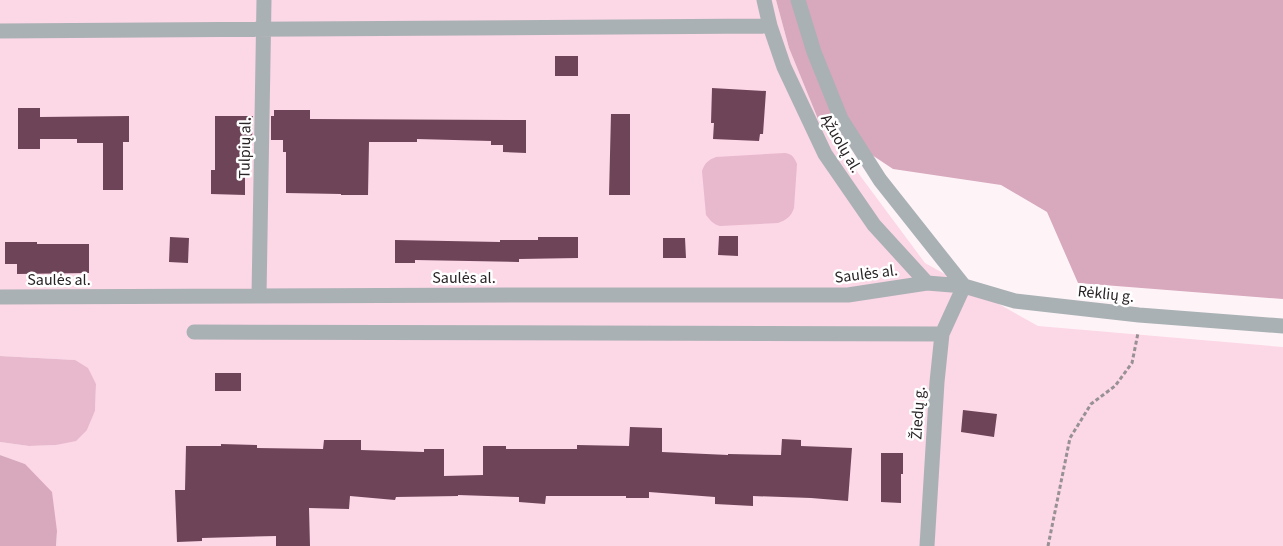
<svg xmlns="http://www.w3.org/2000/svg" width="1283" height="546" font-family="'Source Sans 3',sans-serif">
<rect width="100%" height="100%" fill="#fef4f8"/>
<path fill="#fcd7e6" d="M 0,0 L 776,0 L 789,48 L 818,119 L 925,263 L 1038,326 L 1283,347 L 1283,546 L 56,546 L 57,531 L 25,464 L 0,455 L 0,442 L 29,446 L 56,445 L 87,430 L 95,411 L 96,384 L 75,360 L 0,356 Z"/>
<path fill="#d8a8bd" d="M 776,0 L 1283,0 L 1283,299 L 1078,283 L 1047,212 L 1001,185 L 893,169 L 818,119 L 789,48 Z
M 0,455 L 25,464 L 52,492 L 57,531 L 56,546 L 0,546 Z"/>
<path fill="#e8b8cc" d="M 785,153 C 792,154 794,157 797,164 L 794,208 C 791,217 786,220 778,223 L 720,226 C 713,224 710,220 706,215 L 702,171 C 705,163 708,160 716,157 Z
M 0,356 L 75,360 L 88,368 L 96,384 L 95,411 L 87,430 L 76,441 L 56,445 L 29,446 L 0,442 Z"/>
<path fill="#6e4558" d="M 555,56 L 578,56 L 578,76 L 555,76 Z
M 712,88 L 766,91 L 763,134 L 760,134 L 759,141 L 713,139 L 714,123 L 711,123 Z
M 18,108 L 40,108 L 40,117 L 129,116 L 129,142 L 123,142 L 123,190 L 103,190 L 103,143 L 77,143 L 77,139 L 40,139 L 40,149 L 18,149 Z
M 274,110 L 310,110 L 310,119 L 526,120 L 526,153 L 503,152 L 503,145 L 491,145 L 491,141 L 417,139 L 417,142 L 369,142 L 368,195 L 341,195 L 341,194 L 286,193 L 286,152 L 283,152 L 283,140 L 271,140 L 271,116 L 274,116 Z
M 611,114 L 630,114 L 630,195 L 609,195 Z
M 215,116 L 253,116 L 252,139 L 246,139 L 246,142 L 245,142 L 245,195 L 211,194 L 211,170 L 215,170 Z
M 719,236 L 738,236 L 738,256 L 718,255 Z
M 170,237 L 189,238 L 188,263 L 169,262 Z
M 538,237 L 578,237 L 578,258 L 519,259 L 519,262 L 415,260 L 415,263 L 395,263 L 395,240 L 500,242 L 500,240 L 538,240 Z
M 663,238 L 685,238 L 686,258 L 663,258 Z
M 5,242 L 37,242 L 37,244 L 89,244 L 89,273 L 17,274 L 17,264 L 5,264 Z
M 215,373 L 241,373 L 241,391 L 215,391 Z
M 963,410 L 997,414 L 994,437 L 961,432 Z
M 630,427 L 662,428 L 662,452 L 728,455 L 728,454 L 781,455 L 782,439 L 801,440 L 801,446 L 852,448 L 848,501 L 811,498 L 753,496 L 753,506 L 715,504 L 715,497 L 649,492 L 649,498 L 626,498 L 626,496 L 546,496 L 545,504 L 519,502 L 519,497 L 458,495 L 458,496 L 396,497 L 395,500 L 350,496 L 349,509 L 309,508 L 310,546 L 276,546 L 276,536 L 202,538 L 202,541 L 177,542 L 175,490 L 185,490 L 186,446 L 221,446 L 221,444 L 257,445 L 257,448 L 323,449 L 324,440 L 361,440 L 361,450 L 424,452 L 424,449 L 444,449 L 444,476 L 483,475 L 483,446 L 506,446 L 506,449 L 577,449 L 577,445 L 629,446 Z
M 881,453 L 903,453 L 903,474 L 901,474 L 901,503 L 881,502 Z"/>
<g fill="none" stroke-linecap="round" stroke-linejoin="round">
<path stroke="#989194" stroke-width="3" stroke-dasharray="4 2.5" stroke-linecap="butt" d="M 1048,546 L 1070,438 L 1091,404 L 1115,386 L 1132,363 L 1138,333"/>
<path stroke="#aab1b4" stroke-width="15" d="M 764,0 L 770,26 L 784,67 L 825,154 L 874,225 L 927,283
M 798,0 L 814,52 L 841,119 L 880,180 L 964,286 L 942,334 L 937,382 L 927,546
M 0,31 L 770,26
M 259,296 L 264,0
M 0,297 L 516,295 L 848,295 L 927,283 L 964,286 L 1015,301 L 1139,315 L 1283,326
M 194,332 L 942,334"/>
</g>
<g text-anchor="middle" stroke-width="5" stroke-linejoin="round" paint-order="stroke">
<g font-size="16" fill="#292426" stroke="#fff">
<text transform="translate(842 143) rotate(60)" y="6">Ąžuolų al.</text>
<text transform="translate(244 148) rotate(-89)" y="6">Tulpių al.</text>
<text transform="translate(866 273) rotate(-7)" y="6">Saulės al.</text>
<text x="464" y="283">Saulės al.</text>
<text x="59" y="285">Saulės al.</text>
<text transform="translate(1106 293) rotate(6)" y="6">Rėklių g.</text>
<text transform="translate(917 413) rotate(-86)" y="6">Žiedų g.</text>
</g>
</g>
</svg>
